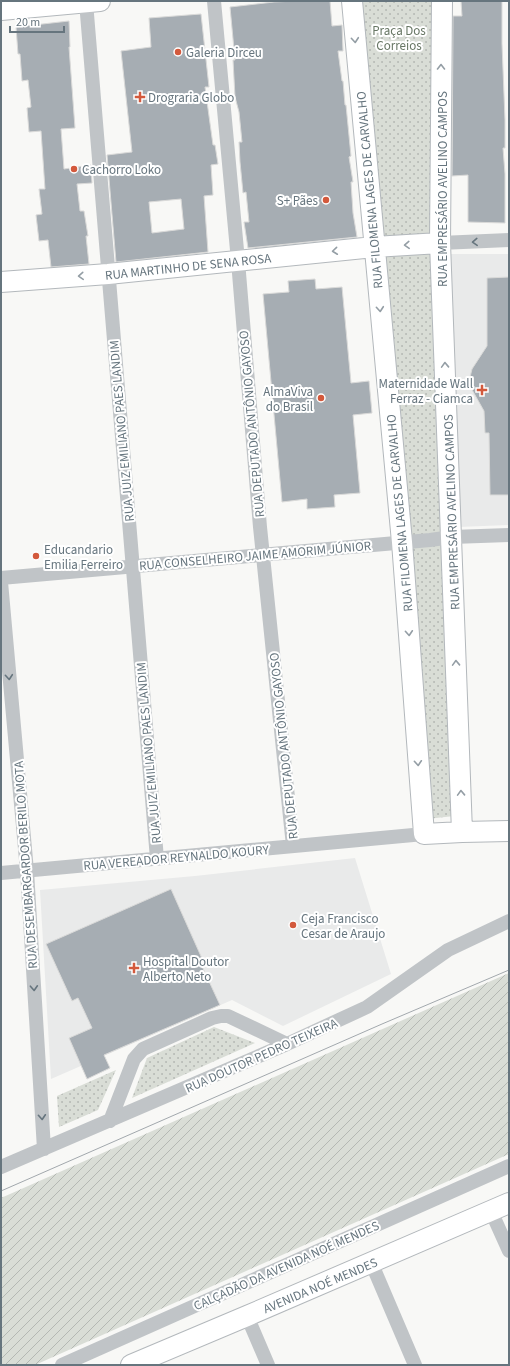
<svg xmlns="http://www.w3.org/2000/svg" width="510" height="1366" font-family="'Source Sans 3',sans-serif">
<defs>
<pattern id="park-dots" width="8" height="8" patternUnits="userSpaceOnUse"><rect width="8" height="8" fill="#d9ddd6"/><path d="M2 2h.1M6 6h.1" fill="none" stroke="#b4b8b3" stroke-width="1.8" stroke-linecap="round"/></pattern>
<pattern id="garden-furrows" width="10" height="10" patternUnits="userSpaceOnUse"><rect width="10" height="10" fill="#d9ddd6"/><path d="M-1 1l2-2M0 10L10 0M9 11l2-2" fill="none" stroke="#b4b8b3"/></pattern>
</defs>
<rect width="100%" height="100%" fill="#f8f8f6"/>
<path fill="#e9eaea" d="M 451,254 L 509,254 L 509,525 L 458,527 Z
M 355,858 L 391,974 L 283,1026 L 232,1000 L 51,1079 L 40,890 L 195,876 Z"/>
<path fill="url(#park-dots)" d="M 359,1 L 434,1 L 454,816 L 427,819 Z
M 214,1027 L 255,1043 L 132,1098 L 147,1058 Z
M 116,1070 L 98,1110 L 59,1127 L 57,1096 Z"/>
<path fill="url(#garden-furrows)" d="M 509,973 L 509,1154 L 35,1365 L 1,1365 L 1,1198 Z"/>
<path fill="#a6adb3" stroke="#dadad9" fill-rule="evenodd" d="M 297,1 L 330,1 L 332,26 L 342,25 L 343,51 L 338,51 L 342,81 L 343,81 L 345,105 L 346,105 L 351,156 L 349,157 L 353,182 L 351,182 L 353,213 L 357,237 L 248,248 L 244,222 L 249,222 L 246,192 L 243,193 L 240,162 L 239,142 L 242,142 L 239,112 L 235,97 L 233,60 L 235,60 L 230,7 L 274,2 Z
M 461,1 L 502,1 L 502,44 L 505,120 L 505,148 L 503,148 L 505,174 L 505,223 L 468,222 L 468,175 L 452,176 L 453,16 L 462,16 Z
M 201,14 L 209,87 L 205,87 L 213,145 L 215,145 L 218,164 L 211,165 L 213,195 L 204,196 L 208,252 L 116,262 L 107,155 L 132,152 L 121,51 L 151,47 L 149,18 ZM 181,199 L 184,229 L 152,233 L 149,202 Z
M 69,21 L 70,47 L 69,47 L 75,128 L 61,129 L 64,169 L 91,165 L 92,183 L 77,184 L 80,211 L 84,211 L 88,236 L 86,236 L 89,264 L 51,267 L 48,240 L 39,241 L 36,215 L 42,214 L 39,189 L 45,189 L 41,131 L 29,132 L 27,108 L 31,107 L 28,80 L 22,81 L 20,54 L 18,54 L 16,27 Z
M 509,277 L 509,495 L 490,495 L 489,433 L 485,433 L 484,411 L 471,388 L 470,377 L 472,369 L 487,346 L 487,278 Z
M 315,279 L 316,289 L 342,287 L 351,383 L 369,381 L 372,413 L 353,415 L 360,493 L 334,495 L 335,507 L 307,509 L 307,499 L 282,502 L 263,294 L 289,292 L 288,281 Z
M 171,889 L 204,963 L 201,964 L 220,1005 L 104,1055 L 110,1068 L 87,1079 L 69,1038 L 92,1028 L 78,998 L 72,1001 L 46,944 Z"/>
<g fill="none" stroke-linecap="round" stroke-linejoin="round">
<defs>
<path id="secondary" d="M 352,1 L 402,542 L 424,834 L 462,832 L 509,831
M 442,1 L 440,243 L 462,832
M 1,10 L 100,1
M 1,282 L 108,274 L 374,247 L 440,243
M 131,1365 L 247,1316 L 509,1203"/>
</defs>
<use href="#secondary" stroke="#b3b8bc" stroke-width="22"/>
<path stroke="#c0c4c7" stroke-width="14" d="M 214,1 L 238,261 L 260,527 L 293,846
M 86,2 L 157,859
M 440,243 L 509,240
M 1,578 L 430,540 L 452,537 L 509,535
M 1,582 L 27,871 L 44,1149
M 1,873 L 424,834
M 110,1121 L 134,1059 L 143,1049 L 212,1018 L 221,1016 L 228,1016 L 287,1044
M 1,1167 L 287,1044 L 367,1007 L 448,950 L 509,921
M 491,1211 L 509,1251
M 371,1262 L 415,1365
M 247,1316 L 268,1365
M 62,1365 L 509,1166"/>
<use href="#secondary" stroke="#fff" stroke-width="20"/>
<path stroke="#a2a8ad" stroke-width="1" d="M 1,1191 L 382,1024 L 509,970"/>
</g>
<defs><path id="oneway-chevron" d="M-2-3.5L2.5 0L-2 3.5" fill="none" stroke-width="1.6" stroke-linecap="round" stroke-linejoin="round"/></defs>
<g stroke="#949ea5">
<use href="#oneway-chevron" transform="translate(355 40) rotate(85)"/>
<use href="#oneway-chevron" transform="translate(441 67) rotate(-90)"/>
<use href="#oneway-chevron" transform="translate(407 245) rotate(177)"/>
<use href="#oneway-chevron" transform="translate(335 251) rotate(174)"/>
<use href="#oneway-chevron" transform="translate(81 276) rotate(176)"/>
<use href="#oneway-chevron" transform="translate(380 309) rotate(85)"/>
<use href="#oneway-chevron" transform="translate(445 365) rotate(-92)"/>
<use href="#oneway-chevron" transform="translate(409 633) rotate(86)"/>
<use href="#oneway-chevron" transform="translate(456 663) rotate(-92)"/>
<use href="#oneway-chevron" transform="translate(418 763) rotate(86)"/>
<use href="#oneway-chevron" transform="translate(461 793) rotate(-92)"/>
</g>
<g stroke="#66757e">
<use href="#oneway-chevron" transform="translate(475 242) rotate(177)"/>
<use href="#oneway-chevron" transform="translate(9 677) rotate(85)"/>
<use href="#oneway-chevron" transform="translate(34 988) rotate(87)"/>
<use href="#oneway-chevron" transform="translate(42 1117) rotate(86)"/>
</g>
<g fill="#d3593c" stroke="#fff" stroke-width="1.5">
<circle cx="178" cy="52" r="4"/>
<path d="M138 91h4v4h4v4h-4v4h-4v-4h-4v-4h4z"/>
<circle cx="74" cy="169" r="4"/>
<circle cx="326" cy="200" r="4"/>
<path d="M480 384h4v4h4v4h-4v4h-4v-4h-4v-4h4z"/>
<circle cx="321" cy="398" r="4"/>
<circle cx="36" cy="556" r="4"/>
<circle cx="293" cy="925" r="4"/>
<path d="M132 962h4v4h4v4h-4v4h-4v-4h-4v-4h4z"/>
</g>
<g text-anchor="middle" stroke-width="4" stroke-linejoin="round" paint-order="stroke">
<g font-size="13" fill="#687765" stroke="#fff">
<text x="399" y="35">Praça Dos<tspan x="399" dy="15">Correios</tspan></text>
</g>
<g font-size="13" fill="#66757e" stroke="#fff" text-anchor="start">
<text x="186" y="57">Galeria Dirceu</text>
<text x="148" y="102">Drograria Globo</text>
<text x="82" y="174">Cachorro Loko</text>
<text x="318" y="205" text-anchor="end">S+ Pães</text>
<text x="473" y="388" text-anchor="end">Maternidade Wall<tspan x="473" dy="15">Ferraz - Ciamca</tspan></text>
<text x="313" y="396" text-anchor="end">AlmaViva<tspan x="313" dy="15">do Brasil</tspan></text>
<text x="44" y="554">Educandario<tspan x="44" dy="15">Emilia Ferreiro</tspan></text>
<text x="301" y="923">Ceja Francisco<tspan x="301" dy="15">Cesar de Araujo</tspan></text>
<text x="143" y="966">Hospital Doutor<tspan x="143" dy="15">Alberto Neto</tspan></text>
</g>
<g font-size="13" fill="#66757e" stroke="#fff">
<text transform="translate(442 189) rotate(-90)" y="5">RUA EMPRESÁRIO AVELINO CAMPOS</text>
<text transform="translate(369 190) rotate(-95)" y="5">RUA FILOMENA LAGES DE CARVALHO</text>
<text transform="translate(188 266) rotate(-6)" y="5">RUA MARTINHO DE SENA ROSA</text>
<text transform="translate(251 424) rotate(-95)" y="5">RUA DEPUTADO ANTÔNIO GAYOSO</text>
<text transform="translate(121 431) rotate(-95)" y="5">RUA JUIZ EMILIANO PAES LANDIM</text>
<text transform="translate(451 512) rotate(-92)" y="5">RUA EMPRESÁRIO AVELINO CAMPOS</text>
<text transform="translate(399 513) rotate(-95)" y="5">RUA FILOMENA LAGES DE CARVALHO</text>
<text transform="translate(255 555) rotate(-5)" y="5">RUA CONSELHEIRO JAIME AMORIM JÚNIOR</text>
<text transform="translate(283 746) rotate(-96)" y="5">RUA DEPUTADO ANTÔNIO GAYOSO</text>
<text transform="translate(148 753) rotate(-95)" y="5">RUA JUIZ EMILIANO PAES LANDIM</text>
<text transform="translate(176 857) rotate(-5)" y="5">RUA VEREADOR REYNALDO KOURY</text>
<text transform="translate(25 865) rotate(-94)" y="5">RUA DESEMBARGARDOR BERILO MOTA</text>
<text transform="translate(261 1055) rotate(-24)" y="5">RUA DOUTOR PEDRO TEIXEIRA</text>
<text transform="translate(286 1265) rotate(-24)" y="5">CALÇADÃO DA AVENIDA NOÉ MENDES</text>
<text transform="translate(320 1285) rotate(-23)" y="5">AVENIDA NOÉ MENDES</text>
</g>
</g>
<rect width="510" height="1366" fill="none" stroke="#66757e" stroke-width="4"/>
<path d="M10 26v6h54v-6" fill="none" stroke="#66757e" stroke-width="2"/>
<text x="16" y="26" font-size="12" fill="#66757e" stroke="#ffffff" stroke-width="3" paint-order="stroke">20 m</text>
</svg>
